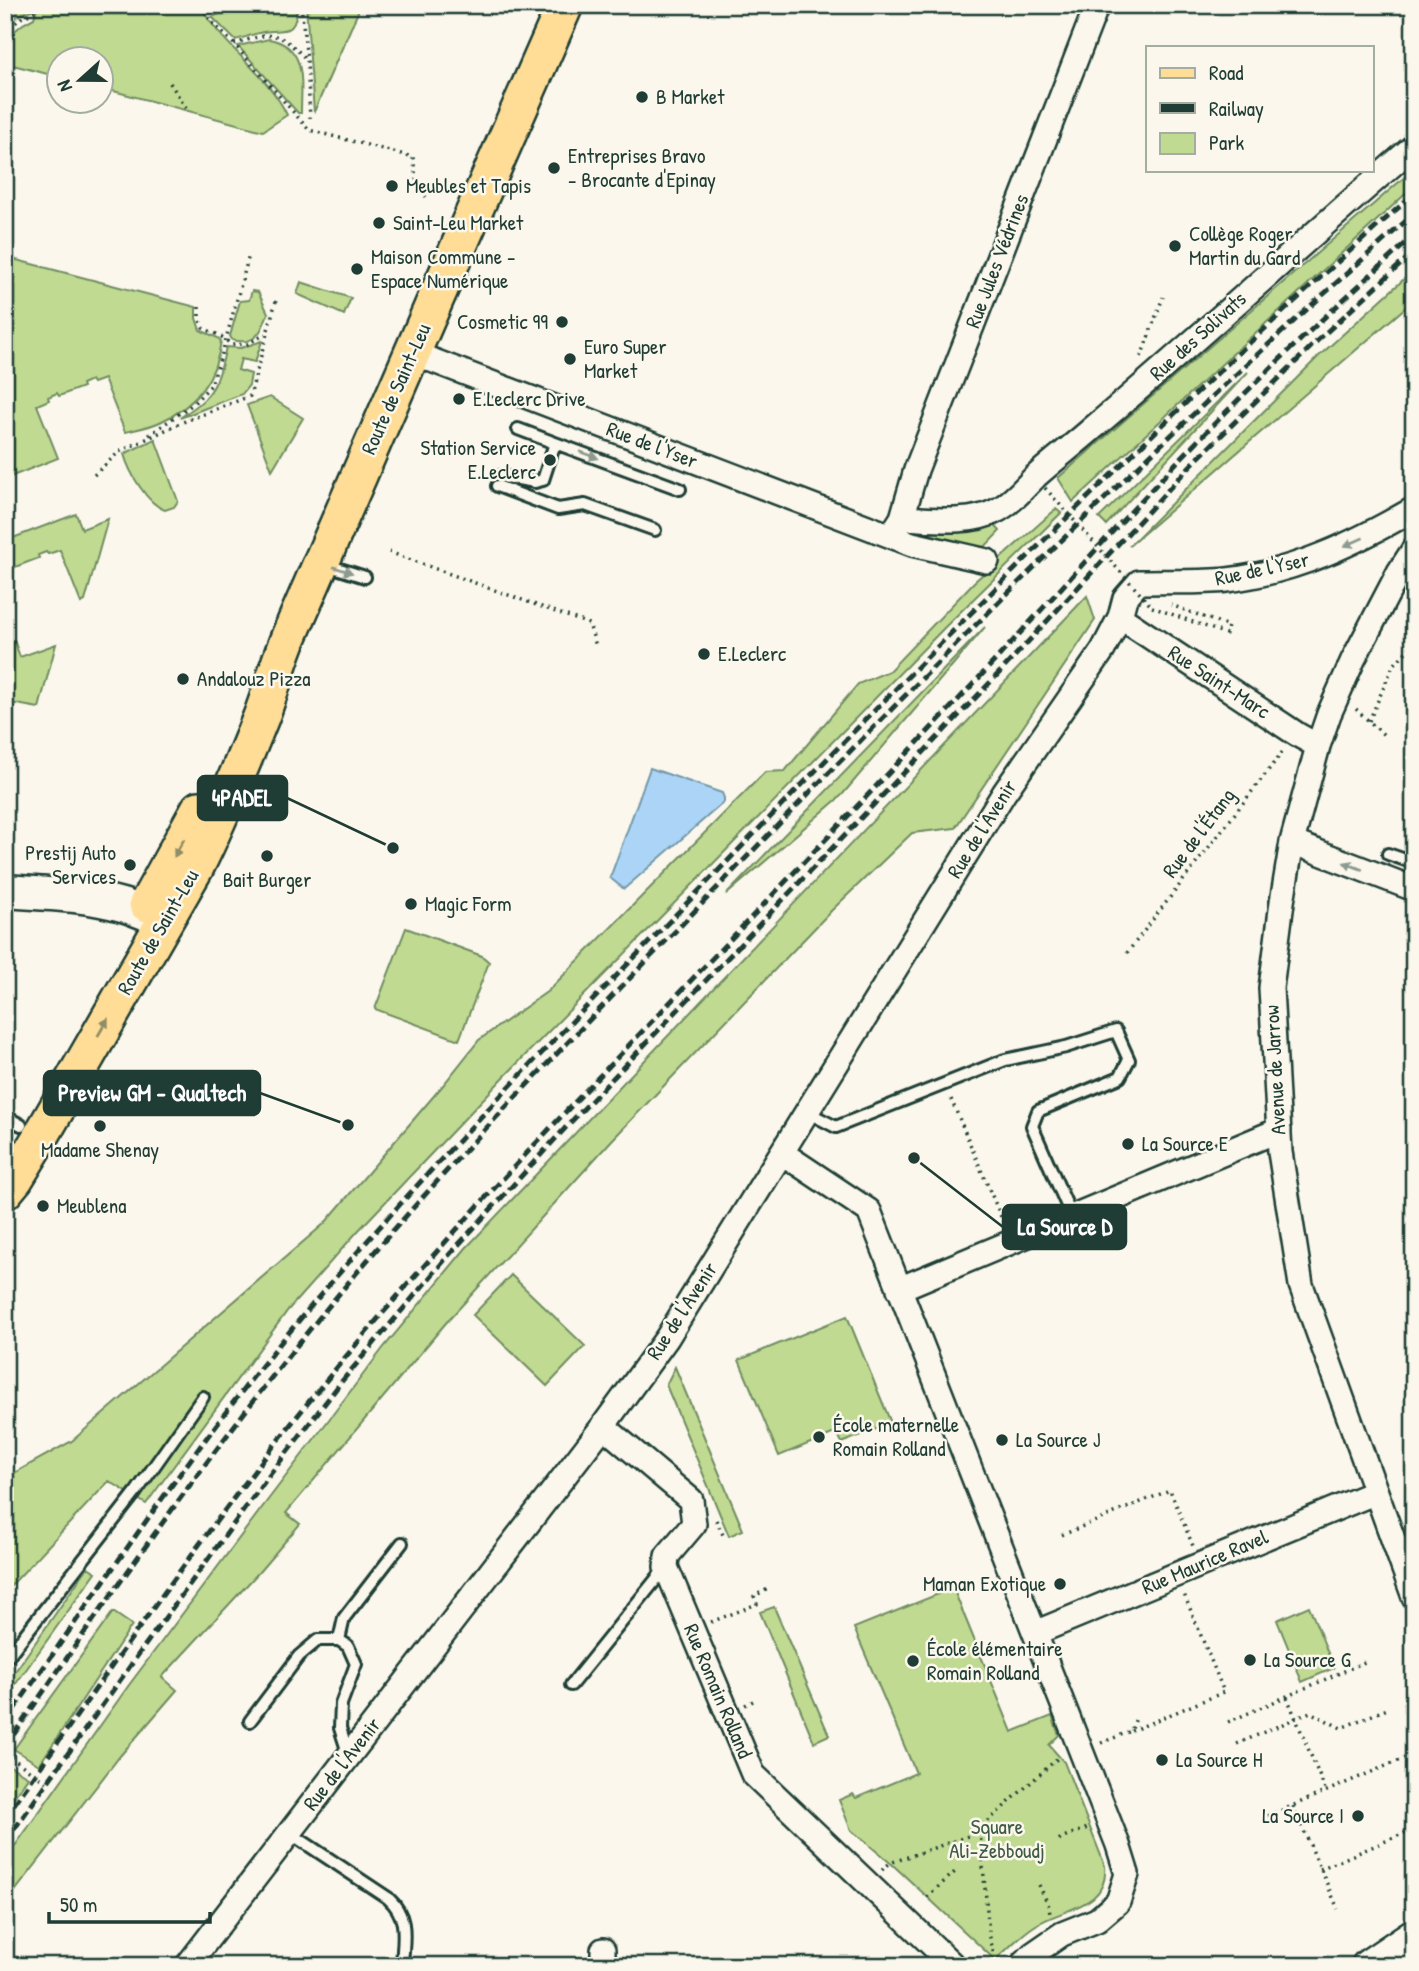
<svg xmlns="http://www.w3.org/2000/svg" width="1419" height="1971" font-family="'Patrick Hand',sans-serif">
<rect width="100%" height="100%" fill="#fbf7ec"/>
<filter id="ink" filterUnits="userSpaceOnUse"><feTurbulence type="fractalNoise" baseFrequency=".0143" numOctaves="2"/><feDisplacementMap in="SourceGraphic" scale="14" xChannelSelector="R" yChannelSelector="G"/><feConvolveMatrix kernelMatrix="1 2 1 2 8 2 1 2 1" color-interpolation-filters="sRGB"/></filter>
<g filter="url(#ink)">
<path fill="#c0da91" stroke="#708c62" stroke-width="2" d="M 5,5 L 200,5 C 222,47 267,72 287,115 L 263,131 L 102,88 L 102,60 L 60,60 L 59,77 L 5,63 L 5,39 L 23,24 L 34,18 L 37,8 L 19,15 L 5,27 Z
M 241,5 L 297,5 C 296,37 286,28 263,32 C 253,34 244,38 235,40 L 212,17 L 224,12 L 225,15 L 234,12 L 233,8 Z
M 306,5 L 361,5 L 314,112 Z
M 269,39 C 308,46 301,83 301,113 L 298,113 L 238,46 Z
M 1414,169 L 1414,186 L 1073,502 L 1058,478 Z
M 5,257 L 196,307 L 196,318 L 200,330 L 218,338 L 221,341 C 216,378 197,405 162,421 C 151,427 137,429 125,432 L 104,379 L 93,383 L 91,380 L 82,384 L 83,387 L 59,396 L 57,393 L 48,397 L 49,400 L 37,405 L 58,458 L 5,479 L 5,322 L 13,290 L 5,288 Z
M 1414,270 L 1414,300 L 1129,546 L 1319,356 Z
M 301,282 L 351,298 L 344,315 L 297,294 Z
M 252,291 L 258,292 L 268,313 C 262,332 255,346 232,340 L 230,336 L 240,301 L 249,300 Z
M 262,341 L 255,362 L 241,359 L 238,370 L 251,374 L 249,385 L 242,394 L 180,418 C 189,411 200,405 207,396 C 219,382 222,364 226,347 L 241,348 Z
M 1248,372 L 1106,525 L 1099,518 Z
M 270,397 L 303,418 L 272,470 L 247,405 Z
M 155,439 L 178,501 L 174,507 L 165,510 C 147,504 129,472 124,454 Z
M 1056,509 L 1061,513 L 945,627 L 504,1077 L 357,1232 L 288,1310 L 146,1504 L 109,1481 L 5,1592 L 5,1478 L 72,1441 L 325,1223 L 444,1084 L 479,1040 L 548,991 L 765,772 L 785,771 L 858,684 L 889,671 L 974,582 Z
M 76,514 L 82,529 L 108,519 L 85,601 L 81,603 L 60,550 L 48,554 L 46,552 L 38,555 L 39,558 L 15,567 L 13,565 L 5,568 L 5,541 Z
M 916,519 L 992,522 L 1000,531 L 982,550 L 913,533 Z
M 1087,596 L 1095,620 L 955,828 L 912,833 L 832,910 L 612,1140 L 445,1324 L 286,1513 L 300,1524 L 259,1572 L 162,1677 L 177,1690 L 120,1756 L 5,1904 L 5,1860 L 129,1685 L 261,1509 L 384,1347 L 466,1248 Z
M 985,627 L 842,795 L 726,895 Z
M 14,640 L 20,657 L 56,644 L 39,708 L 5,702 L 5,643 Z
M 406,928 L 482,956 L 489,962 L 459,1040 L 375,1009 Z
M 511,1275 L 585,1346 L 547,1386 L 473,1315 Z
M 847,1316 L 891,1423 L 842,1443 L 837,1432 L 779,1456 L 739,1360 Z
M 675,1367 L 743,1530 L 729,1536 L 666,1385 Z
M 88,1567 L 96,1572 L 5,1699 L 5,1686 Z
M 953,1588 L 1012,1732 L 1052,1716 L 1059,1735 L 1049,1745 L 1064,1762 L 1105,1866 C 1109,1908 1062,1908 1036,1925 C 1021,1934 1008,1949 995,1960 L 894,1866 L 851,1830 L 839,1800 L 853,1794 L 856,1798 L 916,1773 L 854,1628 Z
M 1309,1606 L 1334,1668 L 1302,1682 L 1277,1620 Z
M 774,1607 L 829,1735 L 814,1742 L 760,1612 Z
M 113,1612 L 132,1625 L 39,1765 L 14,1749 Z
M 5,1763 L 28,1777 L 5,1810 Z"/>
<path fill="#abd4f6" stroke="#7398a8" stroke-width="2" d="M 650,768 L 722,793 L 724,798 L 724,802 L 624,889 L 610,878 Z"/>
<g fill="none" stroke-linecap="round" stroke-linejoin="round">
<defs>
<path id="lane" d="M 518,429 L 555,443
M 501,476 L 535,482 L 543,480 L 555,443 L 680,489
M 497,486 L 558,509 L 585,505 L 655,530
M 327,565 L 365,577
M 1388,854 L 1414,863
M 807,1112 L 836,1127 L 1005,1060 L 1066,1047 L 1116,1031 L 1129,1060 L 1120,1077 L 1038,1111 L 1032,1126 L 1072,1217
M 5,1116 L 21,1125
M 339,1640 L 344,1618 L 402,1543
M 5,1660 L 136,1492 L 203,1397
M 571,1685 L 666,1567
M 250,1721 L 299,1656 L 318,1640 L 339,1640 L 348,1646 L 356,1664 L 341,1704 L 340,1728 L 349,1756
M 290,1833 L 388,1898 C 410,1918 403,1939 402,1966"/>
<path id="street" d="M 413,353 L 912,544 L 987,561
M 902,518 L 916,470 L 1097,5
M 891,535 L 902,518 C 932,519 969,525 996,511 C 1012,503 1024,488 1036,476 C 1055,459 1075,444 1093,428 C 1202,336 1306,239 1414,146
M 1414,549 L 1399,572 L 1353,660 L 1329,714 L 1318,746 L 1292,842 L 1282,902 L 1271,988 L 1280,1152 L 1301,1285 L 1414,1597
M 1120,617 L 1298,735 L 1318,746
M 1292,842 L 1414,889
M 782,1153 L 869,1211 L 1118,1845 L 1127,1874 L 1118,1902 L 1097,1920 L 1062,1934 L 1033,1954 L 1021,1966
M 899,1289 L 1279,1130
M 603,1426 L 691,1500 L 694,1524 L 667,1556 L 666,1567 L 753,1774 L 954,1966
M 1035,1633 L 1376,1492
M 603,1950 L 603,1966
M 187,1966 L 603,1426 L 667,1338 L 1004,793 L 1103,650 L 1120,617 L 1125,598 L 1139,582 C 1168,581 1198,583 1227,580 C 1295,572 1355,543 1414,509"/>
<path id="secondary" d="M 5,891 C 44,894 85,894 122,905 C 136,909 150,915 164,921
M 1368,1966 L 1414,1935"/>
<path id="primary" d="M 147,904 L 199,809
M 5,1191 L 15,1179 L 37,1143 L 196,867 C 220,819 241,767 261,717 C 272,688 279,659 291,632 C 381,422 473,214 565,5"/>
</defs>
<use href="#lane" stroke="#1f3d34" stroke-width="16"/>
<use href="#street" stroke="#1f3d34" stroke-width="28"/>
<use href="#secondary" stroke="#1f3d34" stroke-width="37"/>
<use href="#primary" stroke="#1f3d34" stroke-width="40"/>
<path stroke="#1f3d34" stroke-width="3.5" stroke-dasharray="2 5" stroke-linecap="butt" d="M 202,5 L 210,20 L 234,44 L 309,130 L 413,157 L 417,186 L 426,197
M 301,5 L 307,61 L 310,118
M 5,32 L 21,18 L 36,11
M 234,44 C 273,32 277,29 306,59
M 170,83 L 188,111
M 199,307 L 199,318 L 203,328 L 219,335 L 232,345 L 247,344 L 266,334
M 1141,357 L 1163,297
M 149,435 L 193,404 L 211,385 L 221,357 L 249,255
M 94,475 L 119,452 L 178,424 L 250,396 L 277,297
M 389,552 L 589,624 L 596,646
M 1152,607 L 1226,634 L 1228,626 L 1171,605
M 1356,709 L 1386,737
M 1369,721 L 1393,666 L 1414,643
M 1127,953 L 1284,750
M 951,1099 L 1004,1224
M 716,1520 L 725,1539
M 1062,1535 L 1170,1490 L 1193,1546
M 711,1622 L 757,1604 L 754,1596 L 768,1589
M 1287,1697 L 1326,1792
M 745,1705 L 757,1699
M 1228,1722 L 1367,1661
M 1131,1731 L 1224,1692 L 1184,1594
M 1101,1743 L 1131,1731 L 1136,1718
M 1237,1744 L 1310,1712 L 1341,1728 L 1387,1709
M 5,1753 L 47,1783
M 1293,1806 L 1338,1909
M 1268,1816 L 1407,1757
M 980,1832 L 989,1933 L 995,1960 L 994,1966
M 1059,1840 C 1068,1833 1079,1833 1089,1827
M 1320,1869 L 1414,1829
M 882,1870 L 890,1863 L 980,1832 L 986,1823 L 1060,1756
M 1039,1885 L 1049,1906 L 1050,1915
M 927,1897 L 956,1871"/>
<use href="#lane" stroke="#fbf7ec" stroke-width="10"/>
<use href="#street" stroke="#fbf7ec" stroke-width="23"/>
<use href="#secondary" stroke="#fbf7ec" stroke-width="32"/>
<use href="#primary" stroke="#ffdd96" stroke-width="35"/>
<path stroke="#1f3d34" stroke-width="5" stroke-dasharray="10 5" stroke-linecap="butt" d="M 5,1722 C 92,1600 175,1474 269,1357 C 407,1186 564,1031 716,873 C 942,640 1170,408 1414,194
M 5,1747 C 105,1603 204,1459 315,1323 C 438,1171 578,1033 713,892 C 939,658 1169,428 1414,214
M 5,1817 C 112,1667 216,1513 334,1371 C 443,1239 561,1116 679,993 C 765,903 851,813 936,723 C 1020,636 1099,544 1182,457 C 1256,380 1334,307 1414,236
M 5,1842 L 143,1648 L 265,1481 L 342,1381 L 449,1255 L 569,1124 L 1001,671 L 1190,466 L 1319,339 L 1414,252"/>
<path stroke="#1f3d34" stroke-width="3.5" stroke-dasharray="2 5" stroke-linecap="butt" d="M 1045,488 L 1152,607"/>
</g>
<defs><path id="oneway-solid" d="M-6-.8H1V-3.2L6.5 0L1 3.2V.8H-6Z" transform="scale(1.75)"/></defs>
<g fill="#8d9a90">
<use href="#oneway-solid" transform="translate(589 455) rotate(20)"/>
<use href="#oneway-solid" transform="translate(1354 542) rotate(156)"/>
<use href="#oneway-solid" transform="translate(343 570) rotate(18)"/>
<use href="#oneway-solid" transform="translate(1353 866) rotate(-159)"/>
</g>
<g fill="#8f8d65">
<use href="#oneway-solid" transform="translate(179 848) rotate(119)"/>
<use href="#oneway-solid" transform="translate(103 1027) rotate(-60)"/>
</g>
</g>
<g fill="#1f3d34" stroke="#fbf7ec" stroke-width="2.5">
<circle cx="642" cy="97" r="7"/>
<circle cx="554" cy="168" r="7"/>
<circle cx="392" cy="186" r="7"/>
<circle cx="379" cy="223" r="7"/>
<circle cx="1175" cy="246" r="7"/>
<circle cx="357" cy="269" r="7"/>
<circle cx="562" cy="322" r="7"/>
<circle cx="570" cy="359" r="7"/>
<circle cx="459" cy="399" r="7"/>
<circle cx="550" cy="460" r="7"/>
<circle cx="704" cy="654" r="7"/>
<circle cx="183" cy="679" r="7"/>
<circle cx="267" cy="856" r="7"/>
<circle cx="130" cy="865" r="7"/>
<circle cx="411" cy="904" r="7"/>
<circle cx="100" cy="1126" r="7"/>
<circle cx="1128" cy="1144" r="7"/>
<circle cx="43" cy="1206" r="7"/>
<circle cx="819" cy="1437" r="7"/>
<circle cx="1002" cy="1440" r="7"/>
<circle cx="1060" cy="1584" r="7"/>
<circle cx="1250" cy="1660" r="7"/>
<circle cx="913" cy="1661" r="7"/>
<circle cx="1162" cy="1760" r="7"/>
<circle cx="1358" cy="1816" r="7"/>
</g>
<g text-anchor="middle" stroke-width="5" stroke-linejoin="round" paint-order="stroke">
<g font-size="21" fill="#1f3d34" stroke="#fbf7ec" text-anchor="start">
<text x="656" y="104">B Market</text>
<text x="568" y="163">Entreprises Bravo<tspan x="568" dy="24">- Brocante d'Epinay</tspan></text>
<text x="406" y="193">Meubles et Tapis</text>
<text x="393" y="230">Saint-Leu Market</text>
<text x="1189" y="241">Collège Roger<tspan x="1189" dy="24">Martin du Gard</tspan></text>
<text x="371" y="264">Maison Commune -<tspan x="371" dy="24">Espace Numérique</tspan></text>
<text x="548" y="329" text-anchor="end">Cosmetic 99</text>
<text x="584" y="354">Euro Super<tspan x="584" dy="24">Market</tspan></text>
<text x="473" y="406">E.Leclerc Drive</text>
<text x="536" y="455" text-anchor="end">Station Service<tspan x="536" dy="24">E.Leclerc</tspan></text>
<text x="718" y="661">E.Leclerc</text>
<text x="197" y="686">Andalouz Pizza</text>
<text x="116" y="860" text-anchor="end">Prestij Auto<tspan x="116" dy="24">Services</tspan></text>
<text x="267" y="887" text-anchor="middle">Bait Burger</text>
<text x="425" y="911">Magic Form</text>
<text x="1142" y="1151">La Source E</text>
<text x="100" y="1157" text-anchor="middle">Madame Shenay</text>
<text x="57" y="1213">Meublena</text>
<text x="833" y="1432">École maternelle<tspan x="833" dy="24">Romain Rolland</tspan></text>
<text x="1016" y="1447">La Source J</text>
<text x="1046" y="1591" text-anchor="end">Maman Exotique</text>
<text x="927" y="1656">École élémentaire<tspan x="927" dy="24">Romain Rolland</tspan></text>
<text x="1264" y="1667">La Source G</text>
<text x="1176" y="1767">La Source H</text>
<text x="1344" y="1823" text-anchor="end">La Source I</text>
</g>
<g font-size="21" fill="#1f3d34" stroke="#fbf7ec">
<text transform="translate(997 261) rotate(-69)" y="7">Rue Jules Védrines</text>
<text transform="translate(1198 336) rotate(-42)" y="7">Rue des Solivats</text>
<text transform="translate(396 389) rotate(-66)" y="7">Route de Saint-Leu</text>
<text transform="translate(652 445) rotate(21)" y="7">Rue de l'Yser</text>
<text transform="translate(1262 569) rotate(-12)" y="7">Rue de l'Yser</text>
<text transform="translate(1219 682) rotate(33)" y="7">Rue Saint-Marc</text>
<text transform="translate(982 829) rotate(-58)" y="7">Rue de l'Avenir</text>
<text transform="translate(1199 833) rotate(-53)" y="7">Rue de l'Étang</text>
<text transform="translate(158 932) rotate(-60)" y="7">Route de Saint-Leu</text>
<text transform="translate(1275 1070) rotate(-93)" y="7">Avenue de Jarrow</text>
<text transform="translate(682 1311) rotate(-57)" y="7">Rue de l'Avenir</text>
<text transform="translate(1205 1562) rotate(-23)" y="7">Rue Maurice Ravel</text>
<text transform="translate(718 1691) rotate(67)" y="7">Rue Romain Rolland</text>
<text transform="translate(342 1764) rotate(-52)" y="7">Rue de l'Avenir</text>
</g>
<g font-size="21" fill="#3f5c47" stroke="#fbf7ec">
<text x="997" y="1834">Square<tspan x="997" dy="24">Ali-Zebboudj</tspan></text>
</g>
</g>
<path fill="none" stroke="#1f3d34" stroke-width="2.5" d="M393 848L287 798M348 1125L260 1093M914 1158L1003 1227"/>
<g fill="#1f3d34" stroke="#fbf7ec" stroke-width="2.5">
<circle cx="393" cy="848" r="7"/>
<circle cx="348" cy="1125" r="7"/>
<circle cx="914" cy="1158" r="7"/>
</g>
<g fill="#1f3d34" stroke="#1f3d34" stroke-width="2.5">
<rect x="198" y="776" width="89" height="44" rx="7"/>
<rect x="44" y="1071" width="216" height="44" rx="7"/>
<rect x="1003" y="1205" width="123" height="44" rx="7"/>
</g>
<g font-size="23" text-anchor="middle" font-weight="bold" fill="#fff">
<text x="242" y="806">4PADEL</text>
<text x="152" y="1101">Preview GM - Qualtech</text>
<text x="1065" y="1235">La Source D</text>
</g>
<rect width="1419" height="1971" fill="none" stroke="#fbf7ec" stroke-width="28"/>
<rect x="14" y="14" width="1391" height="1943" fill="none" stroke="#1f3d34" stroke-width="2.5" filter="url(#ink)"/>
<rect x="1146" y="46" width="228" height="126" fill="#fbf7ec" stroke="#a3ada2" stroke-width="2"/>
<rect x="1160" y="68" width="35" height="10" fill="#ffdd96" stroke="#a3ada2" stroke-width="2"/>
<text x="1209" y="80" font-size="21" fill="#1f3d34">Road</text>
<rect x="1160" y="103" width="35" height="10" fill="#1f3d34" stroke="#a3ada2" stroke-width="2"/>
<text x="1209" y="116" font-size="21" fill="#1f3d34">Railway</text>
<rect x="1160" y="133" width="35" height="21" fill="#c0da91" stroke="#a3ada2" stroke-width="2"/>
<text x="1209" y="150" font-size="21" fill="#1f3d34">Park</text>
<g transform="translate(80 80) rotate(249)"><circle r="33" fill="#fbf7ec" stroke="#a3ada2" stroke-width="2"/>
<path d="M0-5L12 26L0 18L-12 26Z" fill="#1f3d34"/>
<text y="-10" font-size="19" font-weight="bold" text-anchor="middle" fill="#1f3d34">N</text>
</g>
<path d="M49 1912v10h161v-10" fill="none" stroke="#1f3d34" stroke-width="3.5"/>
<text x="60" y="1912" font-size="21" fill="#1f3d34" stroke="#fbf7ec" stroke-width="5" paint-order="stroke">50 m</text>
</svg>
